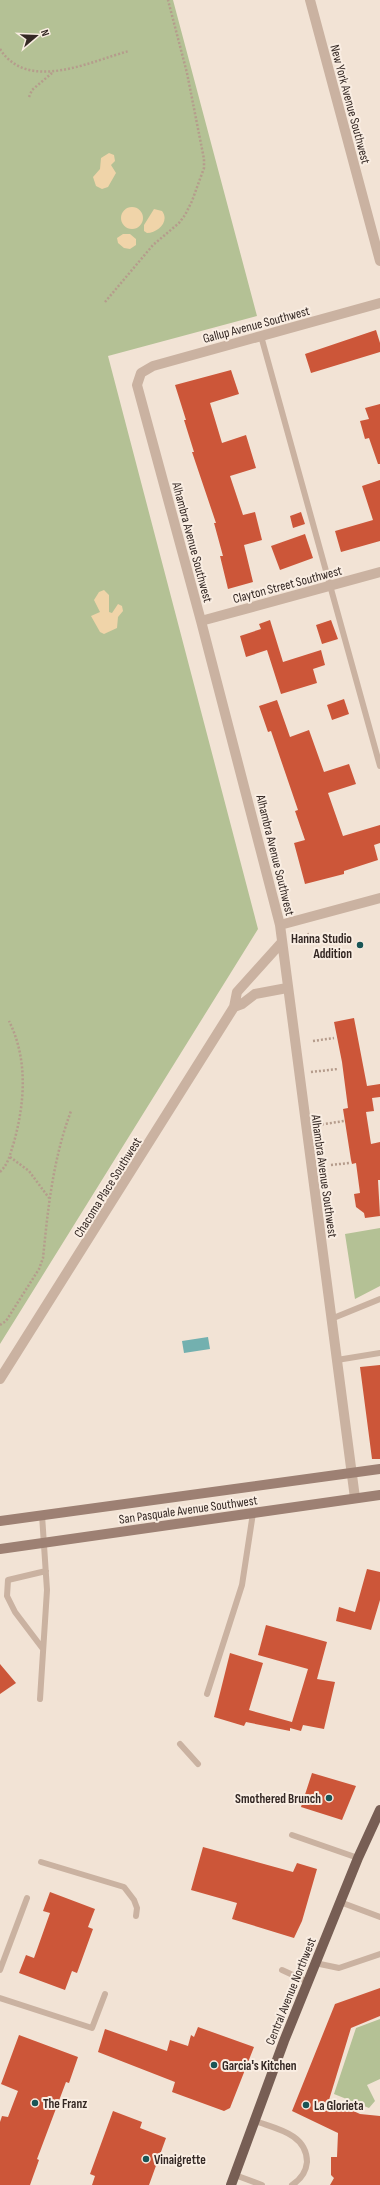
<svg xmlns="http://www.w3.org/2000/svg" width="380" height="2185" font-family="'Sofia Sans Condensed',sans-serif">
<rect width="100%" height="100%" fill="#f2e3d5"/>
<path fill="#b4c195" d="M 0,0 L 173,0 L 257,316 L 108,356 L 258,929 L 0,1344 Z
M 380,1228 L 380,1286 L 355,1299 L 345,1234 Z
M 380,2019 L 380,2079 L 367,2085 L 375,2101 L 369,2108 L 334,2094 L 356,2028 Z"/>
<path fill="#f0d4a9" d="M 109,153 L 114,155 L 115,161 L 111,165 L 116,173 L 108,187 L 102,189 L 96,186 L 93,177 L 100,169 L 101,158 Z
M121 218a11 11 0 1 1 22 0a11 11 0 1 1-22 0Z
M 154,209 L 162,211 C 170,221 158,233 147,233 L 144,231 L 144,225 Z
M 130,234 L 136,239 L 136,245 L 130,249 L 124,248 L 118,243 L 117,238 L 123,234 Z
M 104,590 L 109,595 L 109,612 L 112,613 L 118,604 L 122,606 L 123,611 L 118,617 L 117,628 L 104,634 L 100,632 L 91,616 L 100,612 L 94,600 L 99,592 Z"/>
<path fill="#73b0af" d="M 208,1337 L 210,1349 L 184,1353 L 182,1341 Z"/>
<path fill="#cc5639" d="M 376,330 L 380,343 L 380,352 L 311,373 L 305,354 Z
M 231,370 L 239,394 L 210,403 L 222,443 L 246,435 L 256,468 L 230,476 L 243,515 L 255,512 L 262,540 L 244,545 L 253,582 L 228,589 L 220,556 L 223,556 L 214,523 L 216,523 L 192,452 L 194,452 L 184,420 L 186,420 L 175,385 Z
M 380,404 L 380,464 L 378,464 L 369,438 L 365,439 L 360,421 L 369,419 L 365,408 Z
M 380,480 L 380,541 L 341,552 L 335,531 L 373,520 L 362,486 Z
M 301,512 L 305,524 L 293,528 L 290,516 Z
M 305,534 L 313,558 L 280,570 L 271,546 Z
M 270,620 L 283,662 L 321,650 L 325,665 L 313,669 L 317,683 L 281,694 L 267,650 L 246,657 L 240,636 L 261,629 L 259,624 Z
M 331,620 L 338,639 L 322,644 L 316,625 Z
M 344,699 L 349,714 L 332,720 L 327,705 Z
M 277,700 L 290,737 L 309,730 L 324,772 L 349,764 L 356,784 L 328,793 L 343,836 L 380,825 L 380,843 L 374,845 L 378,860 L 344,871 L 344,874 L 305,884 L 294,843 L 305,840 L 295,811 L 298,810 L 271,731 L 268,732 L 259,706 Z
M 354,1018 L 367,1086 L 380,1084 L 380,1097 L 372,1098 L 374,1111 L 366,1112 L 371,1144 L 380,1142 L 380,1180 L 378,1180 L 380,1216 L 365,1218 L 364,1213 L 356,1207 L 354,1194 L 360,1193 L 356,1163 L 352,1164 L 351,1160 L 343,1109 L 348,1108 L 342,1062 L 334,1022 Z
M 380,1365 L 380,1459 L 372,1459 L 360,1367 Z
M 367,1569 L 380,1572 L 380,1600 L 371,1630 L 336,1621 L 339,1607 L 355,1612 Z
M 266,1625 L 327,1642 L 317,1679 L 335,1682 L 324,1729 L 303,1725 L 301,1731 L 290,1728 L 290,1731 L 246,1722 L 244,1726 L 214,1717 L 230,1653 L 263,1663 L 249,1710 L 292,1722 L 308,1669 L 258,1655 Z
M 0,1664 L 16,1683 L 0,1694 Z
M 312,1773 L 356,1786 L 342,1820 L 301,1807 Z
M 203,1847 L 293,1872 L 297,1863 L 317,1869 L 302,1921 L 294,1938 L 232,1919 L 237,1903 L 191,1890 Z
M 50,1892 L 95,1909 L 88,1927 L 93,1929 L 77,1973 L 72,1971 L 65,1990 L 19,1973 L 26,1955 L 34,1958 L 50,1913 L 43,1911 Z
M 380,1988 L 380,2016 L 351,2028 L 329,2100 L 360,2114 L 380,2116 L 380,2185 L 330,2185 L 334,2178 L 331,2175 L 331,2157 L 337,2157 L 338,2133 L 292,2111 L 335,2004 Z
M 198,2027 L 254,2047 L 230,2108 L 224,2111 L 172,2092 L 175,2082 L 98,2052 L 105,2029 L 167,2051 L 170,2040 L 188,2046 L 191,2035 L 194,2037 Z
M 19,2035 L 78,2057 L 69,2083 L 66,2082 L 37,2159 L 39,2160 L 30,2185 L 0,2185 L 0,2122 L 2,2116 L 8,2117 L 18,2091 L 1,2084 Z
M 113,2111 L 142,2122 L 140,2128 L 166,2138 L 149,2185 L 92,2185 L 95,2176 L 90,2174 Z"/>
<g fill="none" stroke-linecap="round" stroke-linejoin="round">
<path stroke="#b59c8c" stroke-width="2.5" stroke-dasharray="2 2" stroke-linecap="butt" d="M 0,49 C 28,93 91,61 129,51
M 29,97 L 32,90 L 52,73
M 105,302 L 153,245 L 179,223 L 185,215 L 192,201 L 204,168 L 204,159 L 187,73 L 168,0
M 300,937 L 309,934
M 313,1041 L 334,1038
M 311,1072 L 338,1069
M 318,1125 L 344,1121
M 10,1157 L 29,1171 L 49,1198
M 331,1165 L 349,1163
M 0,1172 C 9,1163 10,1154 14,1142 C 25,1102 28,1059 9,1021
M 0,1325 L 6,1321 L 39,1269 L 43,1258 C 48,1208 53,1159 71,1111"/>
<path stroke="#cab2a1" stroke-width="6" d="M 261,336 L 380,766
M 331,1319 L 380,1299
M 337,1360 L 380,1353
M 43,1649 L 15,1612 L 7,1596 L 8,1580 L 46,1571
M 207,1694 L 242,1585 L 253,1513
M 40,1699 L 47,1590 L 42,1515
M 180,1744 L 198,1764
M 292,1835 L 358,1858
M 41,1862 L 124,1887 L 134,1900 L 137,1908 L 136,1916
M 340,1902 L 380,1917
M 315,1963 L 339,1968 L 380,1954
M 0,1970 L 27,1898
M 282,1970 L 308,1982
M 0,1998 L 92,2028 L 105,1994
M 255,2121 C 277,2129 307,2134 307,2162 C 306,2172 300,2180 292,2185
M 235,2175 L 262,2185"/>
<path stroke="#cab2a1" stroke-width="10" d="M 310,0 L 380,261
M 201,621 L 380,572
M 280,925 L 380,898
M 234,1007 L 242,1004 L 255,994 L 287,988
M 0,1379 L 234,1007 L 237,992 L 282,942
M 355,1498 L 280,925 L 201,621 L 137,385 L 141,373 L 153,366 L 380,303"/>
<path stroke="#9d8073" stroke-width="10" d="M 0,1521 L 380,1469
M 0,1549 L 380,1495"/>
<path stroke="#775e54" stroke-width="10" d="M 231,2185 L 284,2041 L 358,1858 L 380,1810"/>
</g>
<g fill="#195556" stroke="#f9ede2" stroke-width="1.5">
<circle cx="360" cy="945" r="4"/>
<circle cx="329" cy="1798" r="4"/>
<circle cx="214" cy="2065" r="4"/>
<circle cx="35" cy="2103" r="4"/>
<circle cx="306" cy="2105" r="4"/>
<circle cx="146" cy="2159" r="4"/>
</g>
<g text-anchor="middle" stroke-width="4" stroke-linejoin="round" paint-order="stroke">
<g font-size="13" fill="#342824" stroke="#f9ede2">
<text transform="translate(351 104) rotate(75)" y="5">New York Avenue Southwest</text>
<text transform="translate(256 324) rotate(-15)" y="5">Gallup Avenue Southwest</text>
<text transform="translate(193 542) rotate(75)" y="5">Alhambra Avenue Southwest</text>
<text transform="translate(287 584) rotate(-15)" y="5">Clayton Street Southwest</text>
<text transform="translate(276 855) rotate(76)" y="5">Alhambra Avenue Southwest</text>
<text transform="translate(325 1176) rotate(82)" y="5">Alhambra Avenue Southwest</text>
<text transform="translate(107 1187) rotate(-58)" y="5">Chacoma Place Southwest</text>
<text transform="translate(188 1509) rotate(-8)" y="5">San Pasquale Avenue Southwest</text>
<text transform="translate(290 1991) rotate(-68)" y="5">Central Avenue Northwest</text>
</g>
<g font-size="13" font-weight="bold" fill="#342824" stroke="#f9ede2" text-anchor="start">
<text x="352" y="943" text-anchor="end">Hanna Studio<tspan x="352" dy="15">Addition</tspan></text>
<text x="321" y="1803" text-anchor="end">Smothered Brunch</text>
<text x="222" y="2070">Garcia's Kitchen</text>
<text x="43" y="2108">The Franz</text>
<text x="314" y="2110">La Glorieta</text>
<text x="154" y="2164">Vinaigrette</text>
</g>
</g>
<g transform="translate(36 36) rotate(71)" stroke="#f9ede2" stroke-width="3" paint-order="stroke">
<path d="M0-3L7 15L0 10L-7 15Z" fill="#342824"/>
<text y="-6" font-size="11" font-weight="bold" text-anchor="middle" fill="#342824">N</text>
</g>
</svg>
